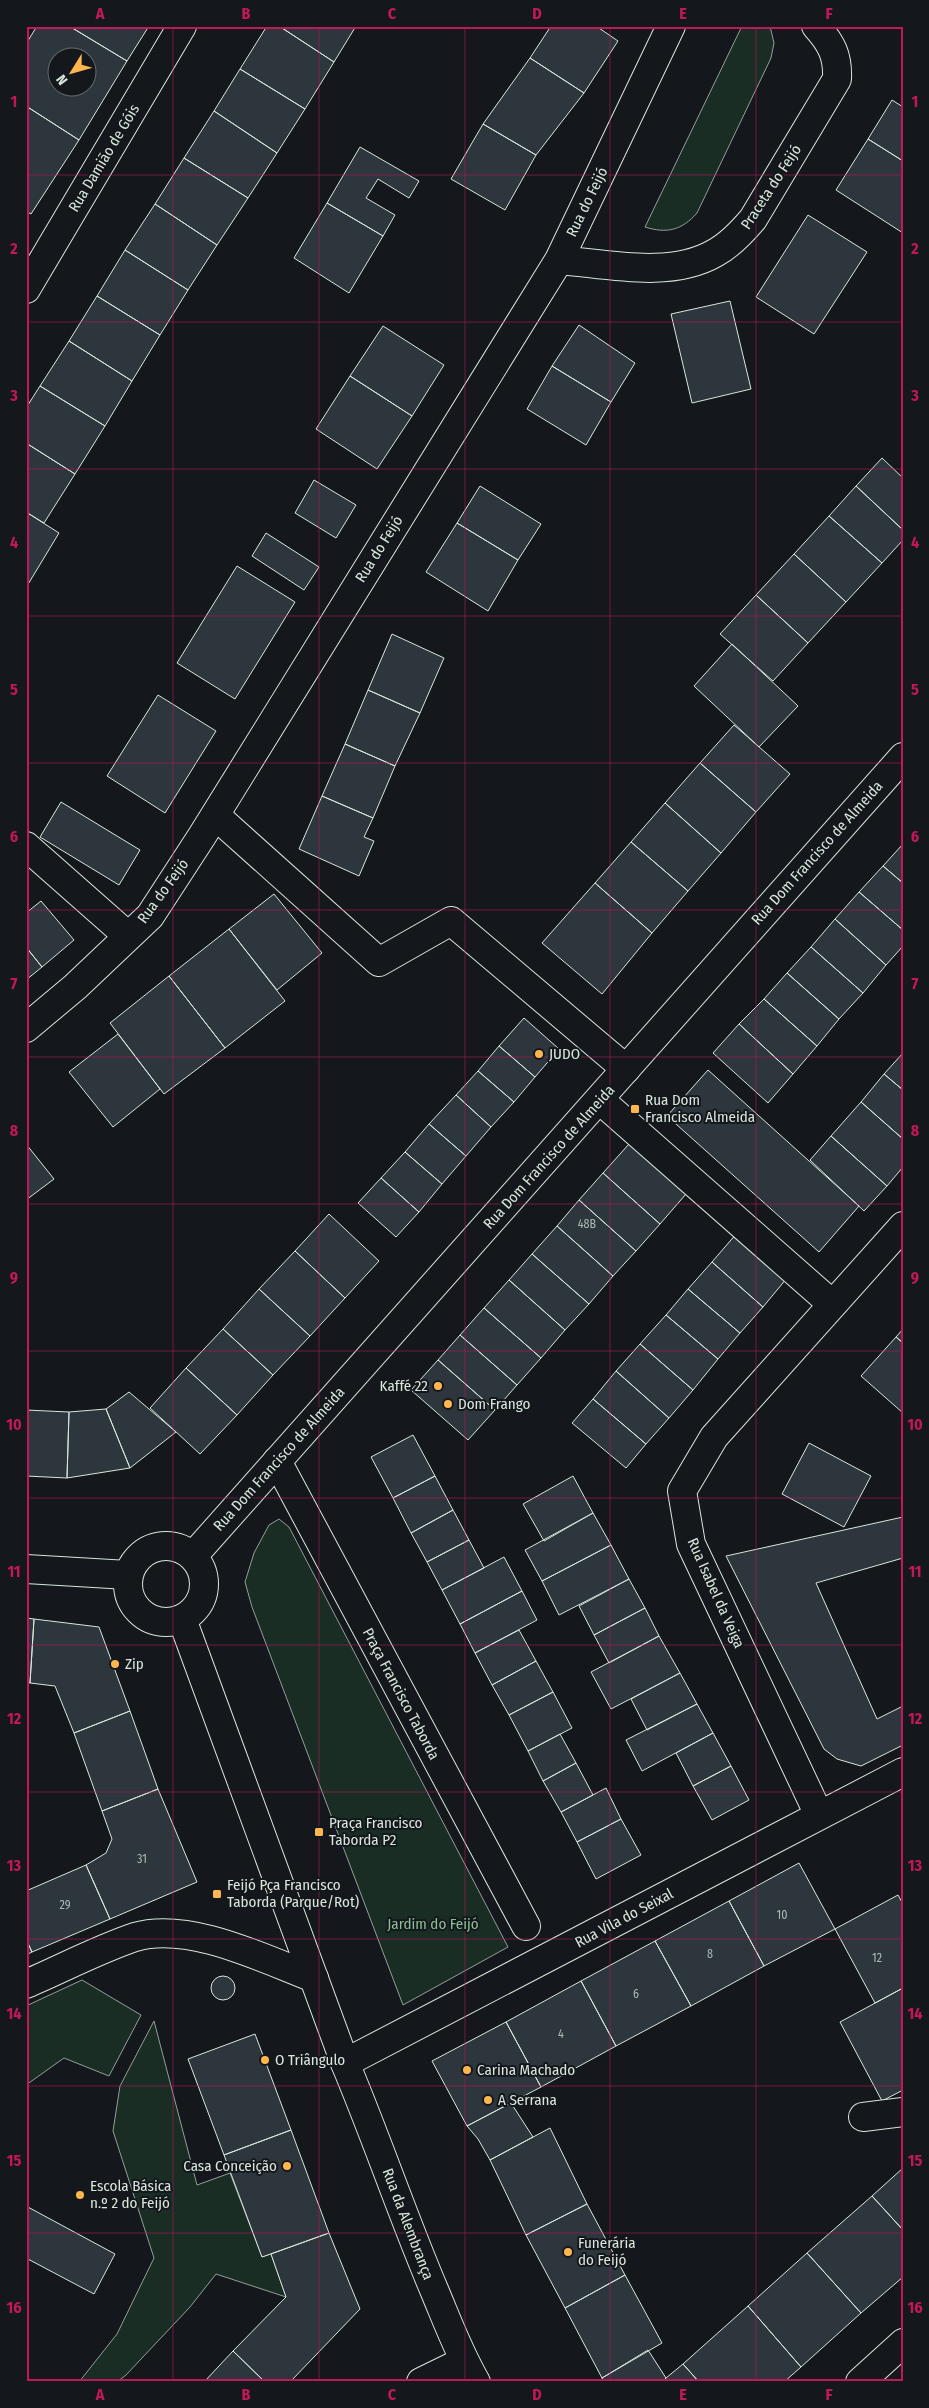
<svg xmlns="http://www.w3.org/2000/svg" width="929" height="2408" font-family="'Fira Sans Condensed',sans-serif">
<rect width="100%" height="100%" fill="#14181c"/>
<path fill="#1a2d24" stroke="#939e99" d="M 742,26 L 770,26 L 774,43 L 771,58 L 697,213 C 682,230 667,234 645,227 Z
M 279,1519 L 289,1527 L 508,1947 L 403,2005 L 252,1607 L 245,1582 L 254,1553 L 269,1525 Z
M 82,1980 L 141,2015 L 109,2076 L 64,2058 L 26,2085 L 26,2006 Z
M 154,2021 L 197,2185 L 230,2173 L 262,2257 L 271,2254 L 286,2297 L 216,2274 L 190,2307 L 126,2375 L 117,2382 L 79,2382 L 117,2334 L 154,2258 L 113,2131 L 120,2086 Z"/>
<path fill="#2c363c" stroke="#d8e6dc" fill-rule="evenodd" d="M 37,26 L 69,26 L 127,61 L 79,140 L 26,106 L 26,44 ZM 58,58 L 88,58 L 88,88 L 58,88 Z
M 69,26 L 149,26 L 127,61 Z
M 267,26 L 279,26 L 334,62 L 305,109 L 240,69 Z
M 279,26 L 356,26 L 334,62 Z
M 551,26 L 596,26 L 618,41 L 584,93 L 530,58 Z
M 530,58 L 584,93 L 536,155 L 483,124 Z
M 240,69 L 305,109 L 277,153 L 214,111 Z
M 892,100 L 903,107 L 903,161 L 868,139 Z
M 26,106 L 79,140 L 31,214 L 26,211 Z
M 214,111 L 277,153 L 248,198 L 184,158 Z
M 483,124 L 536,155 L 505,210 L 451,179 Z
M 868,139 L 903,161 L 903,233 L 836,190 Z
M 360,147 L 419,181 L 409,198 L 378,179 L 366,198 L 395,215 L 383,236 L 327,203 Z
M 184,158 L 248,198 L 217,245 L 155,204 Z
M 327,203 L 383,236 L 349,293 L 294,258 Z
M 155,204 L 217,245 L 188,290 L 125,250 Z
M 808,215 L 867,252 L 814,334 L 756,297 Z
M 125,250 L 188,290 L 160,335 L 97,296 Z
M 97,296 L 160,335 L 132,381 L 69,341 Z
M 730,301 L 751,389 L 692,403 L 671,314 Z
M 579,325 L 635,363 L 611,402 L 552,366 Z
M 383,326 L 444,365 L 412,416 L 350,376 Z
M 69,341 L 132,381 L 105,426 L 40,386 Z
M 552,366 L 611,402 L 586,445 L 527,409 Z
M 350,376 L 412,416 L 377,469 L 316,429 Z
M 40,386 L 105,426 L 75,474 L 26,443 L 26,408 Z
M 26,443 L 75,474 L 44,523 L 26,512 Z
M 882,458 L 903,478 L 903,530 L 856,486 Z
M 314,480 L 356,505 L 336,538 L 295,513 Z
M 480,486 L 541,524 L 518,560 L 457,523 Z
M 856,486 L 903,530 L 903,540 L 882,563 L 829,516 Z
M 26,512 L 59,533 L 27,586 L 26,586 Z
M 829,516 L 882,563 L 846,602 L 794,554 Z
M 457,523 L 518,560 L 488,611 L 426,572 Z
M 266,533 L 319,567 L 304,590 L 252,556 Z
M 794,554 L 846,602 L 808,643 L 756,595 Z
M 237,566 L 295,602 L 235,699 L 177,663 Z
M 756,595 L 808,643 L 773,681 L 720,634 Z
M 392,634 L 444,658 L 420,713 L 368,690 Z
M 732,644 L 798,706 L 759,747 L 694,686 Z
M 368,690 L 420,713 L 395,766 L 345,744 Z
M 158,695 L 216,731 L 165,813 L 107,776 Z
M 734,725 L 790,774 L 756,812 L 700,763 Z
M 345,744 L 395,766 L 373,818 L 322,796 Z
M 700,763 L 756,812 L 721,853 L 665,803 Z
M 322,796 L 373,818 L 364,837 L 374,841 L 359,876 L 299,849 Z
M 61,802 L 140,850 L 119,885 L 40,837 Z
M 665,803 L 721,853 L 688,891 L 631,842 Z
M 631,842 L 688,891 L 652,933 L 595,883 Z
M 903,844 L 903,883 L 883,866 Z
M 883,866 L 903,883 L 903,930 L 859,892 Z
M 595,883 L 652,933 L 602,994 L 542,943 Z
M 859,892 L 903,930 L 903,946 L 886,965 L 835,919 Z
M 274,894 L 322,953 L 277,990 L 229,929 Z
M 41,901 L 74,940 L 42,967 L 26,947 L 26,913 Z
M 835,919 L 886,965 L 863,993 L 811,947 Z
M 229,929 L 285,1001 L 225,1048 L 169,976 Z
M 26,947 L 42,967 L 26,980 Z
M 811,947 L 863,993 L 839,1019 L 787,973 Z
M 787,973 L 839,1019 L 817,1046 L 764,999 Z
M 169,976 L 225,1048 L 164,1094 L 110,1023 Z
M 764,999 L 817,1046 L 793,1074 L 739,1024 Z
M 524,1018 L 559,1049 L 535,1077 L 499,1046 Z
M 739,1024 L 793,1074 L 768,1103 L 713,1053 Z
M 118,1034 L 160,1089 L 113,1127 L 69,1072 Z
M 499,1046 L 535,1077 L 514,1102 L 478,1071 Z
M 903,1053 L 903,1090 L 884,1074 Z
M 708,1070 L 859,1206 L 819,1252 L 667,1116 Z
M 478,1071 L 514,1102 L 491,1127 L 456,1095 Z
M 884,1074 L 903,1090 L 903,1139 L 861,1102 Z
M 456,1095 L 491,1127 L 466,1156 L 429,1124 Z
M 861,1102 L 903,1139 L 903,1167 L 887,1186 L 831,1136 Z
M 429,1124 L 466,1156 L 442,1184 L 405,1152 Z
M 831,1136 L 887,1186 L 864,1211 L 810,1160 Z
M 26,1144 L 54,1179 L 26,1200 Z
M 629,1144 L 686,1194 L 660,1224 L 603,1173 Z
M 405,1152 L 442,1184 L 419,1212 L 381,1178 Z
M 603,1173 L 660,1224 L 636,1251 L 579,1200 Z
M 381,1178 L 419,1212 L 396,1237 L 358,1203 Z
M 579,1200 L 636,1251 L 613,1276 L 557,1226 Z
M 329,1214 L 379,1261 L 345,1298 L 295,1251 Z
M 557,1226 L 613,1276 L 589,1304 L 532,1254 Z
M 737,1233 L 787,1278 L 763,1307 L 712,1262 Z
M 295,1251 L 345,1298 L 310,1336 L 259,1289 Z
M 532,1254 L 589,1304 L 565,1330 L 509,1280 Z
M 712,1262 L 763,1307 L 740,1333 L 688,1289 Z
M 509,1280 L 565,1330 L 541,1358 L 484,1308 Z
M 259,1289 L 310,1336 L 273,1375 L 223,1329 Z
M 688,1289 L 740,1333 L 718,1359 L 666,1315 Z
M 484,1308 L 541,1358 L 517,1385 L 460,1335 Z
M 666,1315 L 718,1359 L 693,1390 L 640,1344 Z
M 223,1329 L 273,1375 L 237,1415 L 186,1368 Z
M 903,1329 L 903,1343 L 896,1337 Z
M 460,1335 L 517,1385 L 495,1410 L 438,1360 Z
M 896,1337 L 903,1343 L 903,1413 L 861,1376 Z
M 640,1344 L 693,1390 L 669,1418 L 616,1371 Z
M 438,1360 L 495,1410 L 468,1440 L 411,1390 Z
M 186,1368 L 237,1415 L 200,1454 L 150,1408 Z
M 616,1371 L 669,1418 L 646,1444 L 593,1399 Z
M 129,1392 L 176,1432 L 130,1468 L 106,1409 Z
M 593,1399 L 646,1444 L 626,1468 L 572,1423 Z
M 106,1409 L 130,1468 L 67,1478 L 69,1412 Z
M 26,1410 L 69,1412 L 67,1478 L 26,1476 Z
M 413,1435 L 435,1476 L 393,1498 L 371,1457 Z
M 809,1443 L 871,1476 L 844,1527 L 782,1494 Z
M 435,1476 L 453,1510 L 411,1533 L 393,1498 Z
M 573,1476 L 593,1513 L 544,1541 L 523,1504 Z
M 453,1510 L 469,1540 L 427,1562 L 411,1533 Z
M 593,1513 L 611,1545 L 542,1581 L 525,1550 Z
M 903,1517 L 903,1558 L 816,1583 L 877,1719 L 903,1706 L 903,1745 L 861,1766 L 837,1759 L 824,1749 L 726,1556 Z
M 469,1540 L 484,1568 L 442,1590 L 427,1562 Z
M 611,1545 L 629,1579 L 559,1615 L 542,1581 Z
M 504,1557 L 522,1591 L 460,1624 L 442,1590 Z
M 629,1579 L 645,1608 L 594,1635 L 579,1606 Z
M 522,1591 L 537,1620 L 475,1653 L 460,1624 Z
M 645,1608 L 659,1636 L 609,1663 L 594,1635 Z
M 26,1618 L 34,1619 L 30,1683 L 26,1682 Z
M 34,1619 L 99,1627 L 130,1711 L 74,1733 L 55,1686 L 30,1683 Z
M 519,1630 L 536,1661 L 492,1685 L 475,1653 Z
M 659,1636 L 680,1673 L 611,1709 L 591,1672 Z
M 536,1661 L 553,1692 L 509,1715 L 492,1685 Z
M 680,1673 L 697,1704 L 647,1730 L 631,1699 Z
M 553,1692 L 572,1728 L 528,1751 L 509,1715 Z
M 697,1704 L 713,1733 L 642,1771 L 626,1740 Z
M 130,1711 L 158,1789 L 102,1811 L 74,1733 Z
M 713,1733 L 731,1766 L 693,1786 L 676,1753 Z
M 560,1734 L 576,1763 L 543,1781 L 528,1751 Z
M 576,1763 L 593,1795 L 561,1812 L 543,1781 Z
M 731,1766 L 749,1800 L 712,1820 L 693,1786 Z
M 606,1788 L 621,1819 L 577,1842 L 561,1812 Z
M 158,1789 L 197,1882 L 110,1919 L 86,1865 L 106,1853 L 112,1839 L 102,1811 Z
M 621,1819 L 641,1855 L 596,1879 L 577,1842 Z
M 799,1863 L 835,1929 L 764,1966 L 729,1901 Z
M 86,1865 L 110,1919 L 32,1952 L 26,1939 L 26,1891 Z
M 898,1895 L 903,1904 L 903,1988 L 875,2003 L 835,1929 Z
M 729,1901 L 764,1966 L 691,2006 L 655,1941 Z
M 26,1939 L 32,1952 L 26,1955 Z
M 655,1941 L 691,2006 L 616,2046 L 581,1981 Z
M211 1988a12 12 0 1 1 24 0a12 12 0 1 1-24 0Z
M 581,1981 L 616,2046 L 541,2087 L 506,2022 Z
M 903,1988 L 903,2090 L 882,2101 L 840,2022 Z
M 506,2022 L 541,2087 L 467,2126 L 432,2061 Z
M 255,2034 L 291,2130 L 224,2155 L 188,2059 Z
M 511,2103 L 533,2137 L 490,2160 L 478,2139 L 467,2126 Z
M 550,2128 L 587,2204 L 526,2235 L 490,2160 Z
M 291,2130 L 329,2233 L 262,2257 L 224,2155 Z
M 903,2168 L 903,2230 L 872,2196 Z
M 872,2196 L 903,2230 L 903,2277 L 861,2313 L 807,2253 Z
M 587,2204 L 625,2275 L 565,2308 L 526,2235 Z
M 26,2206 L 115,2254 L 94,2294 L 26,2258 Z
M 329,2233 L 360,2309 L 290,2382 L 265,2382 L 233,2351 L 286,2297 L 271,2254 Z
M 807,2253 L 861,2313 L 801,2367 L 748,2306 Z
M 625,2275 L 662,2343 L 602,2378 L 565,2308 Z
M 748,2306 L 801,2367 L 784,2382 L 699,2382 L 683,2364 Z
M 648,2350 L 666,2378 L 662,2382 L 603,2382 L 602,2378 Z
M 233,2351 L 265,2382 L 204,2382 Z
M 683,2364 L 699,2382 L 662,2382 L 666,2378 Z"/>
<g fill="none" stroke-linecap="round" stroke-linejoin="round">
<defs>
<path id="minor" d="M 559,260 C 608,264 670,279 715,253 C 730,245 742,232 753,219 L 837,79 C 838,56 832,44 816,26
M 26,289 L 182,26
M 215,815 L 379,962 L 451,921 L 626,1069
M 26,846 L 128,936
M 26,1028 L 75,987 L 150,916 L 202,836 L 559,260 L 671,26
M 600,1100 L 832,1304
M 277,1461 L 526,1926
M 819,1815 L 691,1544 L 682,1491 L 714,1437 L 903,1226
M 26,1984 C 61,1969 99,1949 135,1937 C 189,1921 264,1959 314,1978
M 345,2063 L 903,1772
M 863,2117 L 903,2112
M 421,2382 L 464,2361
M 860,2382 L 903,2343"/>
<path id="major" d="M128 1584a38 38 0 1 1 76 0a38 38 0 1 1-76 0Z
M 193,1556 L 903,757
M 26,1569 L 128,1575
M 182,1619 L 345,2063 C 377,2139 403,2217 435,2292 C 448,2323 459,2353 476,2382"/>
</defs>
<use href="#minor" stroke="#d8e6dc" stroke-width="30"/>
<use href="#major" stroke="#d8e6dc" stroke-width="30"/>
<use href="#minor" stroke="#14181c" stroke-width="28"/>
<use href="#major" stroke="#14181c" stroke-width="28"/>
</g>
<path fill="none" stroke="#c2185b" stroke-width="1" stroke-opacity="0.55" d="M 173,26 L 173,2382M 319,26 L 319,2382M 465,26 L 465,2382M 610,26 L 610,2382M 756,26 L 756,2382M 26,175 L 903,175M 26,322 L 903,322M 26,469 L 903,469M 26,616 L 903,616M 26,763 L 903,763M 26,910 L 903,910M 26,1057 L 903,1057M 26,1204 L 903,1204M 26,1351 L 903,1351M 26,1498 L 903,1498M 26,1645 L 903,1645M 26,1792 L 903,1792M 26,1939 L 903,1939M 26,2086 L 903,2086M 26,2233 L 903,2233"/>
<g fill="#ffb74d" stroke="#14181c" stroke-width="2">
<circle cx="539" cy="1054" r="5"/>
<rect x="630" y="1104" width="10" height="10" rx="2.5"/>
<circle cx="438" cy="1386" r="5"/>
<circle cx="448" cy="1404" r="5"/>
<circle cx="115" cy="1664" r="5"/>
<rect x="314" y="1827" width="10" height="10" rx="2.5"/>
<rect x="212" y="1889" width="10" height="10" rx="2.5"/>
<circle cx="265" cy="2060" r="5"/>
<circle cx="467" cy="2070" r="5"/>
<circle cx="488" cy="2100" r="5"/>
<circle cx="287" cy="2166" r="5"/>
<circle cx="80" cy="2195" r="5"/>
<circle cx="568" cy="2252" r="5"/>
</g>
<g text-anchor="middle" stroke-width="4" stroke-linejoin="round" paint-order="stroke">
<g font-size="12" fill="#adbab4">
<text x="587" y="1228">48B</text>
<text x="142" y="1863">31</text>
<text x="65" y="1909">29</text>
<text x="782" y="1919">10</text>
<text x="710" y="1958">8</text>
<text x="877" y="1962">12</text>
<text x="636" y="1998">6</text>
<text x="561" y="2038">4</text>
</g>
<g font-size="15" fill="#d8e6dc" stroke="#14181c">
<text transform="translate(104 158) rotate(-59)" y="5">Rua Damião de Góis</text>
<text transform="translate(771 187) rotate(-57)" y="5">Praceta do Feijó</text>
<text transform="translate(587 202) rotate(-64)" y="5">Rua do Feijó</text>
<text transform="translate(379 549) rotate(-58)" y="5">Rua do Feijó</text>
<text transform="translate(817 853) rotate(-48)" y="5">Rua Dom Francisco de Almeida</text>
<text transform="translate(163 891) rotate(-54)" y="5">Rua do Feijó</text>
<text transform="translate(549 1157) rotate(-48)" y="5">Rua Dom Francisco de Almeida</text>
<text transform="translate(279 1459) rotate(-48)" y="5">Rua Dom Francisco de Almeida</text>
<text transform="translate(716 1593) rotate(66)" y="5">Rua Isabel da Veiga</text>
<text transform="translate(401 1694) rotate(62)" y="5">Praça Francisco Taborda</text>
<text transform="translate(624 1918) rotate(-28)" y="5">Rua Vila do Seixal</text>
<text transform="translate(408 2224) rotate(69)" y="5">Rua da Alembrança</text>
</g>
<g font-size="15" fill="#d8e6dc" stroke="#14181c" text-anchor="start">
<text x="549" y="1059">JUDO</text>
<text x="645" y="1105">Rua Dom<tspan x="645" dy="17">Francisco Almeida</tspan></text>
<text x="428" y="1391" text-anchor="end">Kaffé 22</text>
<text x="458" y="1409">Dom Frango</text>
<text x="125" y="1669">Zip</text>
<text x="329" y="1828">Praça Francisco<tspan x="329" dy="17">Taborda P2</tspan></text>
<text x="227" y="1890">Feijó Pça Francisco<tspan x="227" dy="17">Taborda (Parque/Rot)</tspan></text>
<text x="275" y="2065">O Triângulo</text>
<text x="477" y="2075">Carina Machado</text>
<text x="498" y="2105">A Serrana</text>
<text x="277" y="2171" text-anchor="end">Casa Conceição</text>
<text x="90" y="2191">Escola Básica<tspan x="90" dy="17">n.º 2 do Feijó</tspan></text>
<text x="578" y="2248">Funerária<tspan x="578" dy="17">do Feijó</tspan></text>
</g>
<g font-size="15" fill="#8ac095" stroke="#14181c">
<text x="433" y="1929">Jardim do Feijó</text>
</g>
</g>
<rect width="929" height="2408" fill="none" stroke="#14181c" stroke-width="55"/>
<g transform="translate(72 72) rotate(233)"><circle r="24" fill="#14181c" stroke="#626a69"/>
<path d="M0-4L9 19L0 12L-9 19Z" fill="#ffb74d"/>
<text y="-8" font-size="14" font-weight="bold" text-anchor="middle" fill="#d8e6dc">N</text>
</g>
<rect x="28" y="28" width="874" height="2352" fill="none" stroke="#c2185b" stroke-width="2"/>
<g font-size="16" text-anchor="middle" font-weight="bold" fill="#c2185b">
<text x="100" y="19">A</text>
<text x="246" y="19">B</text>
<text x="392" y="19">C</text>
<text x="537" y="19">D</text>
<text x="683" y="19">E</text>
<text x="829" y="19">F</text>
<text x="14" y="107">1</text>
<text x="915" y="107">1</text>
<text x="14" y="254">2</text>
<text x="915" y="254">2</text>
<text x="14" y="401">3</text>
<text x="915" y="401">3</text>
<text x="14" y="548">4</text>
<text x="915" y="548">4</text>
<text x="14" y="695">5</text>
<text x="915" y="695">5</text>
<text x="14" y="842">6</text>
<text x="915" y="842">6</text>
<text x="14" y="989">7</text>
<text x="915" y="989">7</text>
<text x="14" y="1136">8</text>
<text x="915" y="1136">8</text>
<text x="14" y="1283">9</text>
<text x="915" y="1283">9</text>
<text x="14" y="1430">10</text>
<text x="915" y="1430">10</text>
<text x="14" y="1577">11</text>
<text x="915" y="1577">11</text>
<text x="14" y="1724">12</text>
<text x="915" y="1724">12</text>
<text x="14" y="1871">13</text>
<text x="915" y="1871">13</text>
<text x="14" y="2019">14</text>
<text x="915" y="2019">14</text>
<text x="14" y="2166">15</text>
<text x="915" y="2166">15</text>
<text x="14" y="2313">16</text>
<text x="915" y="2313">16</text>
<text x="100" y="2400">A</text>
<text x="246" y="2400">B</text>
<text x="392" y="2400">C</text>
<text x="537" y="2400">D</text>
<text x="683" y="2400">E</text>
<text x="829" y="2400">F</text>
</g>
</svg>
